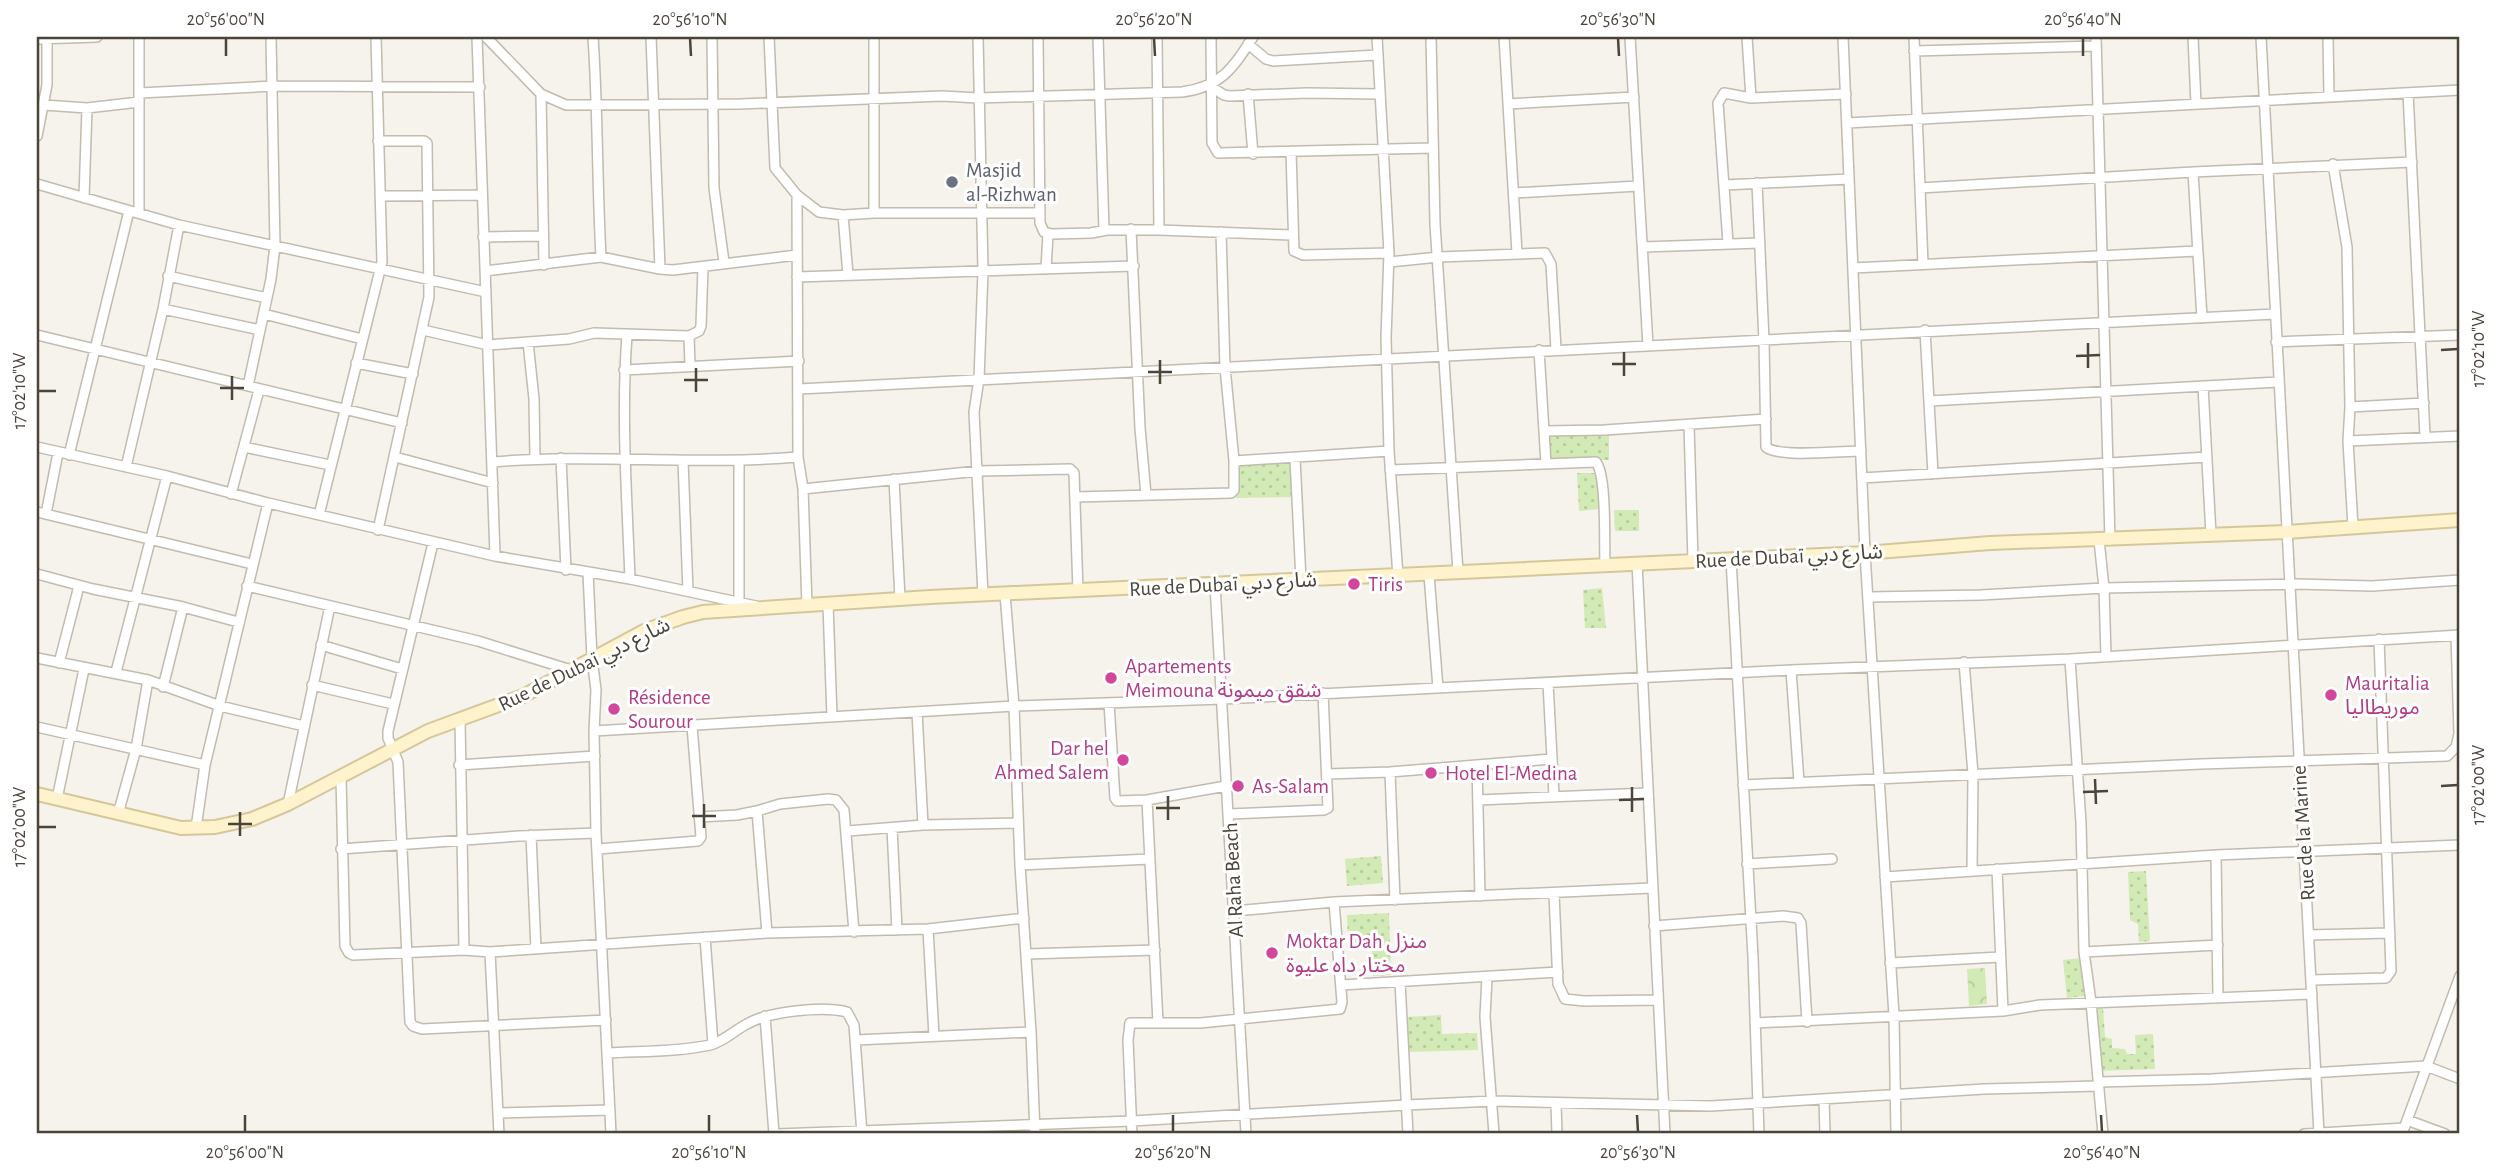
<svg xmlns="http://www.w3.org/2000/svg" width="2497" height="1171" font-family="'Alegreya Sans','Noto Sans Arabic',sans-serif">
<defs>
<pattern id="grass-dots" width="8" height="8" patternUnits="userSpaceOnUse" patternTransform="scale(1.75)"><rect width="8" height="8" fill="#d2eab5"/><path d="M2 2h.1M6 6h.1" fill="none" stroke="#b6ca9c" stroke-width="1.8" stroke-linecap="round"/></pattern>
<pattern id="forest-crowns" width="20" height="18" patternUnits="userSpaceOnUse" patternTransform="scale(1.75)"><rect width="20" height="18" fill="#d2eab5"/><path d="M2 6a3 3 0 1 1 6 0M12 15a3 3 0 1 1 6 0" fill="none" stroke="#b6ca9c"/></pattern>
</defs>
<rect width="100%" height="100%" fill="#f6f3ec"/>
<path fill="url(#grass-dots)" d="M 1546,435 L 1609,435 L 1609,460 L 1548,460 Z
M 1292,458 L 1297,497 L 1236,498 L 1234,464 Z
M 1577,473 L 1598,473 L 1600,509 L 1579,511 Z
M 1614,510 L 1639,510 L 1639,531 L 1615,531 Z
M 1602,588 L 1606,628 L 1585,628 L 1583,590 Z
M 1381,856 L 1383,883 L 1347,886 L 1345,859 Z
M 2146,871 L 2150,941 L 2139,942 L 2138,924 L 2130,920 L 2128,872 Z
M 1389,913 L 1391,975 L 1373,976 L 1372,944 L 1348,944 L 1347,915 Z
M 2081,958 L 2085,996 L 2067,998 L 2063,960 Z
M 2103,1007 L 2105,1037 L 2112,1039 L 2112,1048 L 2125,1049 L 2127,1054 L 2136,1054 L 2135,1035 L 2153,1034 L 2155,1069 L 2098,1071 L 2096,1008 Z
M 1441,1015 L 1442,1034 L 1477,1033 L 1478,1050 L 1408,1052 L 1406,1017 Z"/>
<path fill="url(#forest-crowns)" d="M 1985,968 L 1987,1004 L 1969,1006 L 1967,969 Z"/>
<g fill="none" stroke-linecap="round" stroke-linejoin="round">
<defs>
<path id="street" d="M 477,37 L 495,556
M 486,37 L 541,94 L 566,105 L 740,104 L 942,96 L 978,98 L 1182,92 C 1221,87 1233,68 1253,37
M 593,37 C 598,110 597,184 601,257
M 651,37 L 660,269
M 712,37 L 714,188 L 724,262
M 769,37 L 775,168 L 797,195 L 819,212 L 843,215 L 874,213 L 1040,213
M 874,37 L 874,213
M 978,37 L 983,271 L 979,379 L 974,412 L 983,595
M 1038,37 L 1040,223 L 1044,232 L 1052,234 L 1091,233 L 1107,230 L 1159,230 L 1292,235
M 1098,37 L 1104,230
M 1157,37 L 1159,230
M 1211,37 L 1212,143 L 1218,153 L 1433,148
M 1377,37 L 1389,253 L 1386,338 L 1389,451 L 1398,576
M 1431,37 L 1435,224 L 1458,572
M 1504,37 L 1517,253
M 1630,37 L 1648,346
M 1747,37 L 1751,98
M 1843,37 L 1865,553 L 1894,1016 L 1896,1134
M 1914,37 L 1923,264
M 2096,37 L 2110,540
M 2193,37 L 2196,104
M 2261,37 L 2319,1134
M 2328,37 L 2329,97
M 37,39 L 97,37
M 1248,44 L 1266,59 L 1273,61 L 1377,55
M 1914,51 L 2096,46
M 1210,86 L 1224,95 L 1230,96 L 1307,93 L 1379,94
M 140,93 L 273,86 L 480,87
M 2408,93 L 2425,436
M 541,94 L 544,265
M 1248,94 L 1253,154
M 1508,104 L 1634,97
M 44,105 L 87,108 L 139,102
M 1847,123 L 2460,90
M 37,136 L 47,85 L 47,37
M 378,141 L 424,141 L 427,143 L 429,297 L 378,530
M 1291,151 L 1294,251 L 1303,255 L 1389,253
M 2333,164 L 2347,247 L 2350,407 L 2348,441 L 2353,527
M 2193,172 L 2202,318
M 1757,183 L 1764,341 L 1766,447 C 1778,458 1842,451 1861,451
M 37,184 L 179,225 L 486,292
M 1725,185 L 1849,179
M 1920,188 L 2193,172 L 2412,162
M 1514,193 L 1638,186
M 797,195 L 798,457 L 803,489 L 807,605
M 380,196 L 482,195
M 84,198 L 87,108
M 139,213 L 139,37
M 843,215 L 848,275
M 1131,229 L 1140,428 L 1146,495
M 483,237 L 543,236
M 1728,243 L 1718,103 L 1724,93 L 1751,98 L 1846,94
M 1643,247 L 1760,243
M 1389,262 L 1439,257 L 1545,253 L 1551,264 L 1556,349
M 1853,268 L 2197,251
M 1046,269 L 1048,234
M 485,271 L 601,257 L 660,269 L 673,270 L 797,255
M 168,276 L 267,298
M 797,277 L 1134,266
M 163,309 L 260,330
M 264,314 L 362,339
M 423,330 L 488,345 L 569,339 L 594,333 L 689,336 L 699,331 L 701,326 L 703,267
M 1925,330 L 1933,474
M 37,335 L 402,423
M 627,335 C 621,416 627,498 630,579
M 689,336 L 690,366
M 528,342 L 534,399 L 535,458
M 2276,342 L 2460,335
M 1539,350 L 1546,464
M 356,363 L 413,374
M 624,370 L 799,361
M 248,386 L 271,279 L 275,246 L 271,37
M 2203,386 L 2211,535
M 799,389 L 2275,314
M 1929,401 L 2278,382
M 2350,407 L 2424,403
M 1689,425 L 1693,561
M 1544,431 L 1605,430 L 1766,419
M 2348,441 L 2460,436
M 37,447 L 167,476 L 268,503 L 495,556 L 630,579 L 756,606
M 244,447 L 330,465
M 69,455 L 129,211
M 395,457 L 493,483
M 561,458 L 566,570
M 1295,458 L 1301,580
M 683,461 L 688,591
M 739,461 L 739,602
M 1234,461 L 1389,451
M 493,462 C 594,453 696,466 798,457
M 126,467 L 163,309 L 179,225
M 1390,470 L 1596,462 C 1607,476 1604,543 1605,565
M 1862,478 L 2207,457
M 894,479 L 900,599
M 803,489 L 978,471 L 1070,469 L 1074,473 L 1078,591
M 231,494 L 259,390
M 1075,497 L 1231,493 L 1234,490 L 1234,461 L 1225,367 L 1221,232
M 37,512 L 252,564
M 46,514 L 58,453
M 319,515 L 382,262 L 376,37
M 2099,540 L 2104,588 L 2106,657
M 433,543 L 388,731 L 388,738 L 398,762 L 410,1022 L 413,1026 L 422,1029 L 606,1020
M 1731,559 L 1753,957 L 1759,1134
M 1637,563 L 1665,1134
M 588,573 L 592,658 L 596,690 L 594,731 L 596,833 L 611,1134
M 37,574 L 93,589 L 183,607 L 238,622
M 1429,575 L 1438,688
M 1215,584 L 1246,1134
M 247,586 L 478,641 L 571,670
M 1005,594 L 1014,706 L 1020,865 L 1031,1032 L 1035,1134
M 1870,597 L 1981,595 L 2104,588 L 2297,584 L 2372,586 L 2460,580
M 828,604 L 832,717
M 321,645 L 402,669
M 37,658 L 148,680 L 220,706 L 304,726
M 2070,659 L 2081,823 L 2084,952 L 2091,1002 L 2103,1134
M 1964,662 L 1973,774 L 1972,870
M 59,663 L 79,586
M 1791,670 L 1799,782
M 116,672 L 167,476
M 1548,683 L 1554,796
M 312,685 L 393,704
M 163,687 L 183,607
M 1109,703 L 1115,798 L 1117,801 L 1147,800 L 1226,786
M 917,712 L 923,825
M 460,720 L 464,950
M 37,727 L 205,765
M 594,731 L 1014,706 L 1223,699 L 1791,670 L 2070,659 L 2460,635
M 459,765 L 595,756
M 1477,765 L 1480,896
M 1390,772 L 1395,900
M 1327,774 L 1390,772 L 1551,759
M 341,778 L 345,946 L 349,953 L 353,955 L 464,950 L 490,952 L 767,933 L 928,929 L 1024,918
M 1743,785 L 2201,764 L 2447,756 L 2456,747 L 2459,734 L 2456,635
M 57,799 L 84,669
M 1147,800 L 1158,1023
M 1478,800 L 1648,793
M 288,804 L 330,606
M 118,814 L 136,749 L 148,680
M 1229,814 L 1324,810 L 1328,808 L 1323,693
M 699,817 L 737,815 L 757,811
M 196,828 L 205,765 L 268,503
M 892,828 L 897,930
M 848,831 L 923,825 L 1018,823
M 531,835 L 536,949
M 341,849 L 519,836 L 596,833
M 598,849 L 698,841 L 701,837 L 692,726
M 2216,855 L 2218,996
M 1747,864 L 1832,859
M 1020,865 L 1150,859
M 1997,869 L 2003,1011
M 1885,877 L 2216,855 L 2460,845
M 1554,894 L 1558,984 L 1565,999 L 1584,1001 L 1658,1000
M 1235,911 L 1334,902 L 1652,888
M 1654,926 L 1783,916 L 1798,918 L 1801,923 L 1807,1022
M 928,929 L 934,1036
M 767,933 L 757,811 L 780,804 L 828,799 L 836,800 L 844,810 L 854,932
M 2309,935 L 2390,933
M 705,937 L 713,1044
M 490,952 L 499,1134
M 2084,952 L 2218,945
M 1027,954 L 1155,950
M 1890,963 L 2000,957
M 1487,977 L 1485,1017 L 1494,1134
M 2311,980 L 2386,978 L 2391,971 L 2379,639
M 1400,982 L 1408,1134
M 1341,985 L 1558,972
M 765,1016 L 774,1134
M 1755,1023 L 2003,1011 L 2040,1005 L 2312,994
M 856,1040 L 1031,1032
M 608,1053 C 641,1051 677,1052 710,1045 C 723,1042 735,1030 747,1024 C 769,1011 823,1006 847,1012 L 854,1025 L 862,1134
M 1824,1099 L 1825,1134
M 1556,1103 L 1557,1134
M 498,1113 L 610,1110
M 2407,1120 L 2445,1134
M 777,1134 L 1132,1121 L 1407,1105 L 1493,1101 L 1711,1106 L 1984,1089 L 2098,1086 L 2099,1082 L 2212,1079 L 2426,1066 L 2460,1079
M 1132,1134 L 1128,1040 L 1130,1023 L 1200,1023 L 1340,1009 L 1342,1002 L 1334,902
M 2304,1134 L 2404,1128
M 2402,1134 L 2460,976"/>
<path id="secondary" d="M 37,794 L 181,828 L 215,827 L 252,819 L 288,804 L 428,731 L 523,696 L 644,631 L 683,617 L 703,612 L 930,597 L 1865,553 L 1990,543 L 2286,532 L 2460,520"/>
</defs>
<use href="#street" stroke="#c2bbae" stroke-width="12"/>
<use href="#secondary" stroke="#d6c79b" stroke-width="16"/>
<use href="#street" stroke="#fff" stroke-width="9"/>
<use href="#secondary" stroke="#fff3cd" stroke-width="12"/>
</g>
<path fill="none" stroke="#4b4439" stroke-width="2.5" d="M 226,38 L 226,56M 690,38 L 691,56M 1154,38 L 1155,56M 1618,38 L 1619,56M 2083,38 L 2083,56M 2088,343 L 2088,368M 2441,350 L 2458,349M 1624,352 L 1624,376M 2076,356 L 2100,355M 1160,360 L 1160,384M 1612,364 L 1636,364M 696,368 L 696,392M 1148,372 L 1172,372M 232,376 L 232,400M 684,380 L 708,380M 220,388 L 244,388M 38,391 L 56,391M 2095,779 L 2096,804M 2441,786 L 2458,785M 1632,787 L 1632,812M 2083,792 L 2108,791M 1168,796 L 1168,820M 1619,800 L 1644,799M 704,804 L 704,828M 1156,808 L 1180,808M 240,812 L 240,836M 692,816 L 716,816M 228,824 L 252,824M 38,827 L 56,827M 245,1115 L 245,1132M 709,1115 L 709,1132M 1173,1115 L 1173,1132M 1637,1115 L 1638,1132M 2101,1115 L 2102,1132"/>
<circle fill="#6b7280" stroke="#fff" stroke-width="2.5" cx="952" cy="182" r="7"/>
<g fill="#d1479c" stroke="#fff" stroke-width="2.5">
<circle cx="1354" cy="584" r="7"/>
<circle cx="1111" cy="678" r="7"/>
<circle cx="2331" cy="695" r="7"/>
<circle cx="614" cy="709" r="7"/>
<circle cx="1123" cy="760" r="7"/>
<circle cx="1431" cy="773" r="7"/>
<circle cx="1238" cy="786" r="7"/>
<circle cx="1272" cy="953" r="7"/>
</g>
<g text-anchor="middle" stroke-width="6" stroke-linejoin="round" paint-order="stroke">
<g font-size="21" fill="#5b616d" stroke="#fff" text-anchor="start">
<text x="966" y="177">Masjid<tspan x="966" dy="24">al-Rizhwan</tspan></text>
</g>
<g font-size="21" fill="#4b4439" stroke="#fff">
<text transform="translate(1789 556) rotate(-3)" y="7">Rue de Dubaï شارع دبي</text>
<text transform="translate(1223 584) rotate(-3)" y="7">Rue de Dubaï شارع دبي</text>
<text transform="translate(584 664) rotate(-26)" y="7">Rue de Dubaï شارع دبي</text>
<text transform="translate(2303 833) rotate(-94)" y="7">Rue de la Marine</text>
<text transform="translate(1233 880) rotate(-93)" y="7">Al Raha Beach</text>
</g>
<g font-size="21" fill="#b23c85" stroke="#fff" text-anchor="start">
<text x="1368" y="591">Tiris</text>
<text x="1125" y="673">Apartements<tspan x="1125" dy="24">Meimouna شقق ميمونة</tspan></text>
<text x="2345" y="690">Mauritalia<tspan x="2345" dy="24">موريطاليا</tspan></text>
<text x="628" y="704">Résidence<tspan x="628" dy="24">Sourour</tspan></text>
<text x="1109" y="755" text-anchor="end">Dar hel<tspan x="1109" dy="24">Ahmed Salem</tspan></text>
<text x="1445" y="780">Hotel El-Medina</text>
<text x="1252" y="793">As-Salam</text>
<text x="1286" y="948">Moktar Dah منزل<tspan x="1286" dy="24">مختار داه عليوة</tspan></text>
</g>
</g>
<rect width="2497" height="1171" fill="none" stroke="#ffffff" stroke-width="77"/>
<rect x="38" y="38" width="2420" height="1094" fill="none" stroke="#4b4439" stroke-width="2.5"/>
<g font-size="18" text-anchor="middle" fill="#4b4439">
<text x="226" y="25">20°56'00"N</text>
<text x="690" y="25">20°56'10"N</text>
<text x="1154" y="25">20°56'20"N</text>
<text x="1618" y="25">20°56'30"N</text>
<text x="2083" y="25">20°56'40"N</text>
<text transform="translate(2478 349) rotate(-90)" y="6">17°02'10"W</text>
<text transform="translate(19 391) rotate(-90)" y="6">17°02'10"W</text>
<text transform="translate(2478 785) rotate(-90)" y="6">17°02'00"W</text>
<text transform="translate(19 827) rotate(-90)" y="6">17°02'00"W</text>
<text x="245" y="1158">20°56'00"N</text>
<text x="709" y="1158">20°56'10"N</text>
<text x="1173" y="1158">20°56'20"N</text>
<text x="1638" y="1158">20°56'30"N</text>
<text x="2102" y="1158">20°56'40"N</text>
</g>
</svg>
